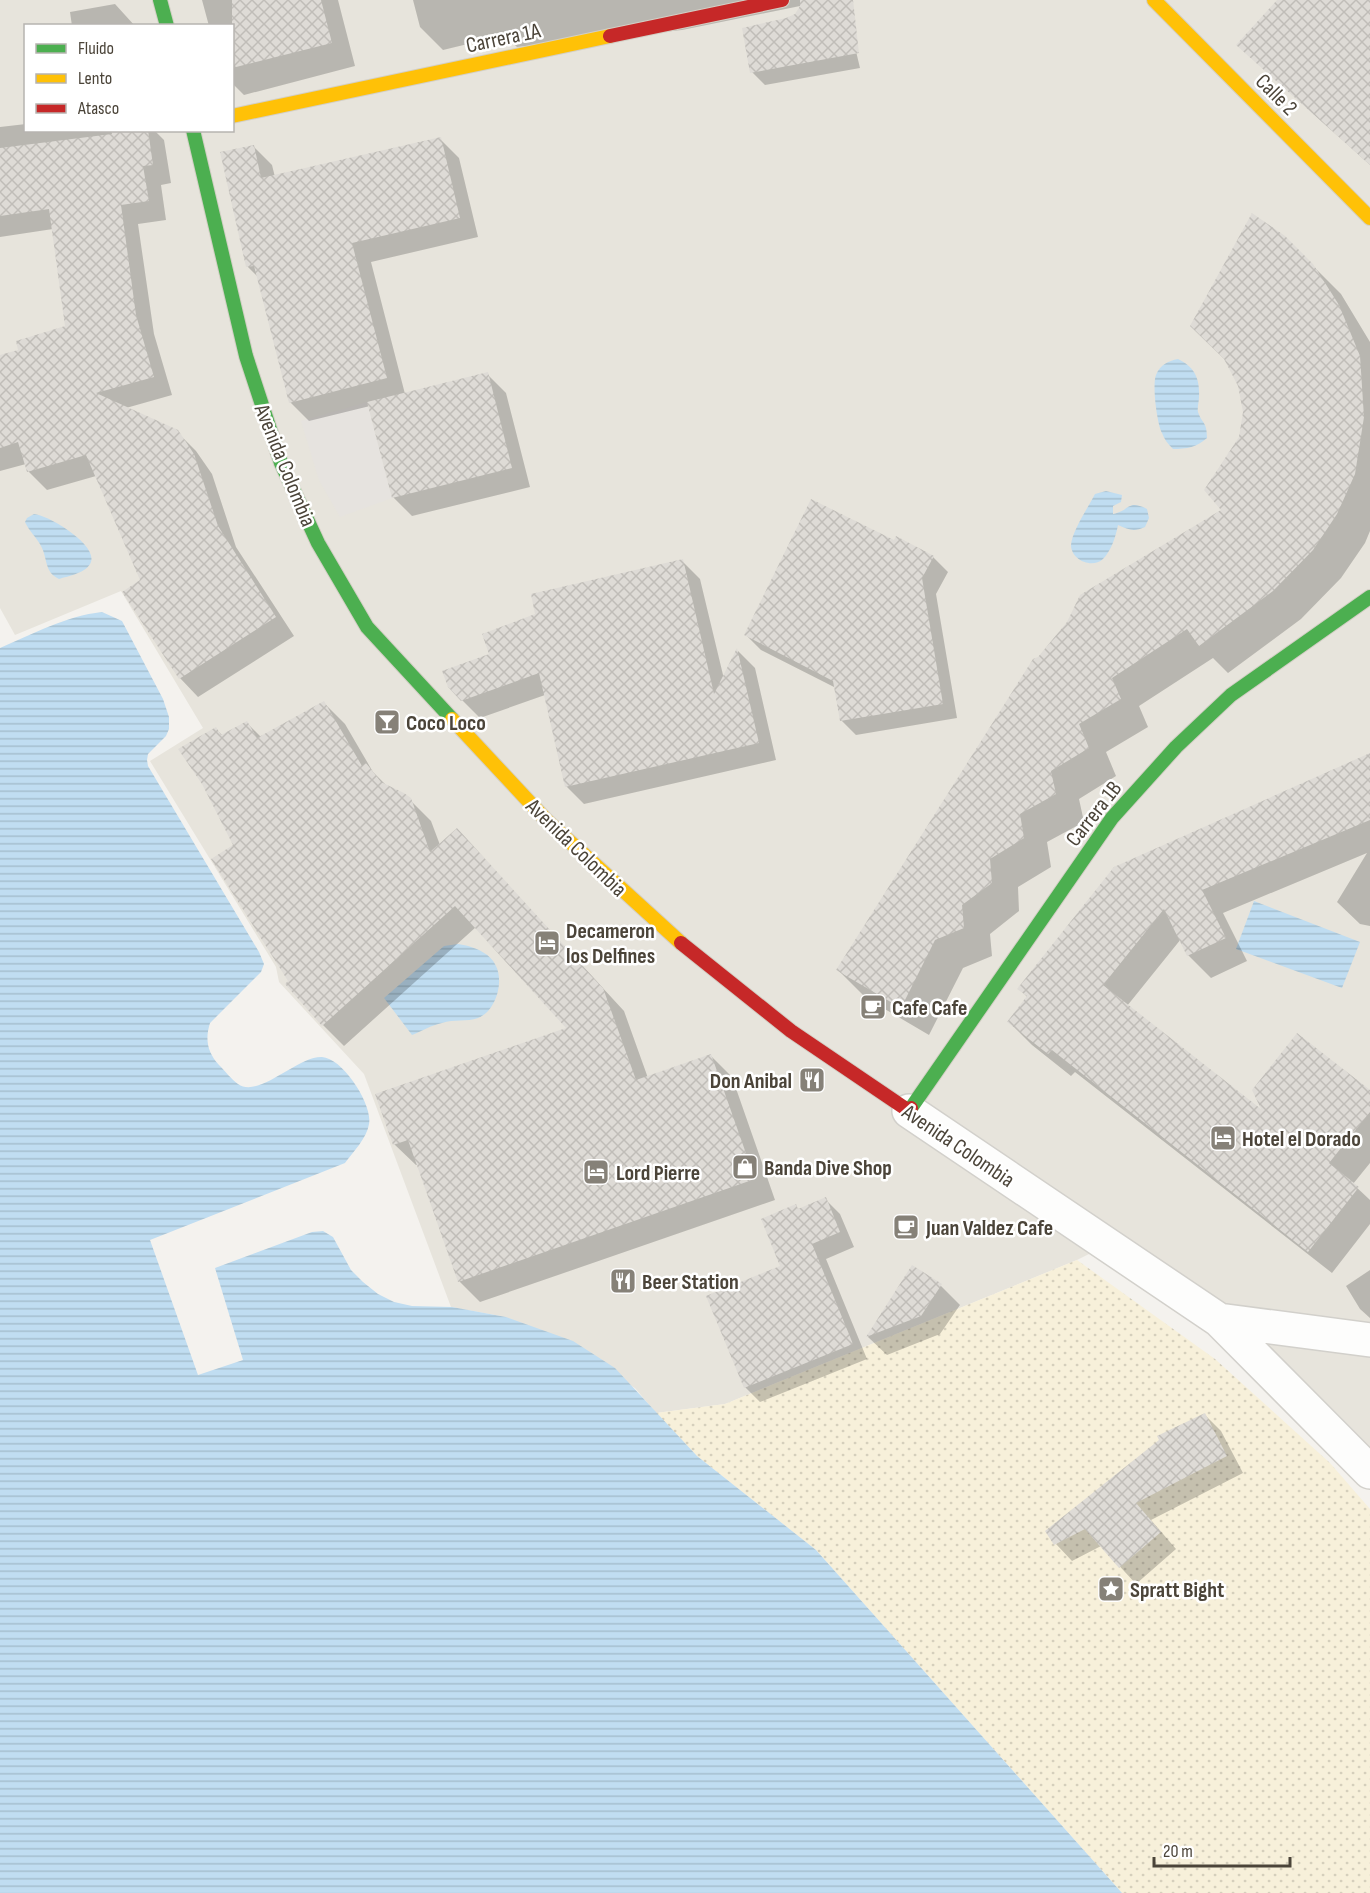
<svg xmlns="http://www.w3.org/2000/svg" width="1370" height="1893" font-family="'Sofia Sans Condensed',sans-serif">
<defs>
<pattern id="sand-dots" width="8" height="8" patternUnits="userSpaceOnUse" patternTransform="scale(1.5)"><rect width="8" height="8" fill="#f7f0da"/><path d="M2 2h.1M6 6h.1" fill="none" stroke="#d5cfbc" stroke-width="1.8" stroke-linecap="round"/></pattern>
<pattern id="water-rules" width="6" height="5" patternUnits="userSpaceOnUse" patternTransform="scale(1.5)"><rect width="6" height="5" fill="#c0ddf1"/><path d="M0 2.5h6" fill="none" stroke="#a6bfcf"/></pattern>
<pattern id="building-cross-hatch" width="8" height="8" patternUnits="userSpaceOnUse" patternTransform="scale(1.5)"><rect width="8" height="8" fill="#dedbd6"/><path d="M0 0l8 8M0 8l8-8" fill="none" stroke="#c0bdb8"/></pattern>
</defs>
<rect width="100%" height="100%" fill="#f4f2ee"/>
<path fill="#e7e4dc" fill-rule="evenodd" d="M 0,0 L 1370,0 L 1370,1459 L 1117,1240 L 1077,1260 L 725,1404 L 656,1413 L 635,1388 L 506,1317 L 451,1307 L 364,1074 L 279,982 L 276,967 L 150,761 L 203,728 L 121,591 L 15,635 L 0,608 ZM 26,26 L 232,26 L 232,130 L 26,130 Z"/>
<path fill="url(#sand-dots)" d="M 1077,1260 L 1215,1359 L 1330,1463 L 1370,1509 L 1370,1893 L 1122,1893 L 816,1550 L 697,1456 L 656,1413 L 725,1404 Z"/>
<path fill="#e6e3df" d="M 367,402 L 392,498 L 340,517 L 319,480 L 301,421 Z"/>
<path fill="url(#water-rules)" d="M 1178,359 C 1195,367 1200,379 1199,397 C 1199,402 1197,408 1198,412 C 1202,424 1207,421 1207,438 C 1197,447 1187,449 1173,449 C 1168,444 1164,439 1162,433 C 1157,423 1152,385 1156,375 C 1160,365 1168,361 1178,359 Z
M 1106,491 L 1122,495 L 1121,502 L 1113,506 L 1113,514 C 1130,511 1127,499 1147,509 L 1149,518 L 1145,527 C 1134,532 1129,530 1118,525 C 1116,536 1111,551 1103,559 C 1092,569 1071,560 1071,545 C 1072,531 1089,506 1095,494 Z
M 34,514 C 48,515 97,544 91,562 C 87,573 68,576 59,579 C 44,572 48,559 41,546 C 37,538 29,531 25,522 L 27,518 Z
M 102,612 L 122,621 L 163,699 L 169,717 L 169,729 L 166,736 L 148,754 L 147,760 L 148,766 L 259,952 L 264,964 L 261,972 L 210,1023 C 205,1039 207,1052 219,1065 C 225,1071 231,1079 238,1084 C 259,1099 297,1056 322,1057 C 343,1058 373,1105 369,1124 C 367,1138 353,1152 345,1163 L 150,1240 L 198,1375 L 243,1360 L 215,1268 L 312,1232 L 323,1231 L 333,1237 L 351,1270 L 363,1282 L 378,1294 L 394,1302 L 412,1306 L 452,1307 L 506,1317 L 573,1341 L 615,1368 L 697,1456 L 816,1550 L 1122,1893 L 0,1893 L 0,648 C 33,634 66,616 102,612 Z
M 1254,901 L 1360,942 L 1342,988 L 1236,949 Z
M 458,944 C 472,946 490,952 496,966 C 504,982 496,1011 478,1018 C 467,1022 454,1019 442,1023 C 432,1025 422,1031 412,1035 L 384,998 L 444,946 Z"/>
<path fill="#0003" d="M 202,0 L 338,0 L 355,66 L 244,95 L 232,83 L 232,26 L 209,26 Z
M 413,0 L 803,0 L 805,5 L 682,30 L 517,47 L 505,35 L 443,50 L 420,27 Z
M 1290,0 L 1370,0 L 1370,165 L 1238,45 Z
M 115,4 L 135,26 L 72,26 L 70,12 Z
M 850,26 L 860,68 L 765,85 L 752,72 Z
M 26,124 L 26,130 L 154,130 L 164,140 L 171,183 L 161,185 L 166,220 L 138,224 L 154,334 L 172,395 L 126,408 L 177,432 L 196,451 L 212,474 L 236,547 L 294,636 L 198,697 L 180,678 L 142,581 L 96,476 L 47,490 L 29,472 L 26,464 L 0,471 L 0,357 L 20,351 L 67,327 L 53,229 L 0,237 L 0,127 Z
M 440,139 L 459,158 L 478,237 L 371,262 L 405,394 L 487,374 L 506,393 L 530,487 L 412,516 L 393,497 L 370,406 L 309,421 L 290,402 L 258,277 L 247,266 L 253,146 L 272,165 L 275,177 Z
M 1284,237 L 1341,294 L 1370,342 L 1370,531 L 1365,543 L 1341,578 L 1301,619 L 1228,673 L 1213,658 L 1139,706 L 1148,727 L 1106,752 L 1116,776 L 1079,799 L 1084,822 L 1047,842 L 1051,867 L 1018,887 L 1019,911 L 990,934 L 992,956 L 963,968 L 929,1035 L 866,998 L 838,970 L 1223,511 Z
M 933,557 L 948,572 L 936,594 L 957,718 L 856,735 L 841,720 L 836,688 L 761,650 L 746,635 Z
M 682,561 L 700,579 L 724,679 L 738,651 L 755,668 L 776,760 L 584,804 L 566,786 L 545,695 L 480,718 L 462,700 L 491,655 Z
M 324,703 L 345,724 L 373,772 L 388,787 L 404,794 L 431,821 L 440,845 L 457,830 L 624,1011 L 648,1078 L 711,1056 L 732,1077 L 775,1200 L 480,1302 L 459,1281 L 418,1165 L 416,1165 L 394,1144 L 568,1029 L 476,927 L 344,1046 L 323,1025 L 290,981 L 235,846 L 216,729 L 223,736 L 247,723 L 262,738 Z
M 1370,754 L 1370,926 L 1360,924 L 1337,902 L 1367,853 L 1223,913 L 1247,961 L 1211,978 L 1188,955 L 1181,939 L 1127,1006 L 1265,1114 L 1370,1092 L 1370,1163 L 1353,1184 L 1370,1200 L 1370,1224 L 1332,1273 L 1075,1072 L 1071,1076 L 1032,1045 L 1009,1022 L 1028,998 L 1019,988 Z
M 825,1199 L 840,1214 L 854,1247 L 826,1259 L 867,1359 L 760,1402 L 745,1387 L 782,1267 L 795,1206 L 800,1210 Z
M 912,1267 L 941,1286 L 960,1305 L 940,1334 L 887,1355 L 868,1337 Z
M 1370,1270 L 1370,1318 L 1360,1309 L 1346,1286 Z
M 1204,1414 L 1221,1431 L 1243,1473 L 1151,1520 L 1176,1549 L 1136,1584 L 1101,1546 L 1072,1561 L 1056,1544 Z"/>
<path fill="url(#building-cross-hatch)" d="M 232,0 L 321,0 L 332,43 L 232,68 Z
M 800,0 L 853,0 L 859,53 L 750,73 L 742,28 L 786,18 L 795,14 L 800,6 Z
M 1277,0 L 1370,0 L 1370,165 L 1236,45 Z
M 111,130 L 148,130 L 153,165 L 143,166 L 149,201 L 121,205 L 136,315 L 154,377 L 96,393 L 178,430 L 194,454 L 218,526 L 276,617 L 179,679 L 122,592 L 140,580 L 86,455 L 27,472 L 18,442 L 0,448 L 0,355 L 18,350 L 16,341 L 65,326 L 49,209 L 0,216 L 0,148 L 112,134 Z
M 441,137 L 460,218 L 352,243 L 387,378 L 289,403 L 254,266 L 246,267 L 220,152 L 254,145 L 261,178 Z
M 1252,213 L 1285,236 L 1313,264 L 1339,305 L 1360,356 L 1364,417 L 1355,474 L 1337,514 L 1313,550 L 1273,591 L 1199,646 L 1187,629 L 1112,678 L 1121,699 L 1079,724 L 1089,748 L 1051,771 L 1056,794 L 1020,814 L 1024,838 L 990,859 L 992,883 L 962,905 L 964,928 L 935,940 L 901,1008 L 836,970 L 1033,659 L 1038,657 L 1067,622 L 1080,595 L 1221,510 L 1204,490 L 1239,437 L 1243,412 L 1238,386 L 1224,359 L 1190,326 Z
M 488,372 L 512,468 L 392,498 L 367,402 Z
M 811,499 L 894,540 L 896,536 L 934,556 L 922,578 L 943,704 L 840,721 L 833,681 L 744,635 Z
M 683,559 L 714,694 L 737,648 L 759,743 L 565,787 L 539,673 L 461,701 L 448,687 L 442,671 L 489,654 L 482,634 L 535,614 L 531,594 Z
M 324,701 L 362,766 L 366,763 L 381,782 L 404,793 L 411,798 L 430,852 L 457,828 L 603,988 L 636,1080 L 711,1054 L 755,1179 L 458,1282 L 408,1140 L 393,1145 L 375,1094 L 566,1028 L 455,906 L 322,1026 L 285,984 L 288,981 L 211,859 L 233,845 L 202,784 L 178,749 L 216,727 L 221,735 L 247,721 L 257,738 Z
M 1370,753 L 1370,820 L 1202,890 L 1226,938 L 1187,956 L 1164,909 L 1103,985 L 1261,1109 L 1252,1090 L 1297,1033 L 1370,1090 L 1370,1112 L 1329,1163 L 1359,1187 L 1308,1252 L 1052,1050 L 1048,1054 L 1007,1022 L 1027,996 L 1017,989 L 1114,867 Z
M 826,1197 L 840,1232 L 812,1244 L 853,1344 L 744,1388 L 706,1296 L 780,1266 L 761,1219 L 796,1204 L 798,1209 Z
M 912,1265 L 942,1284 L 921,1316 L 866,1337 Z
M 1205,1413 L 1227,1456 L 1136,1503 L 1161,1532 L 1119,1568 L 1085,1529 L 1054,1545 L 1045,1531 L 1159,1440 L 1157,1436 Z"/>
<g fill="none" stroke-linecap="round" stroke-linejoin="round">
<defs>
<path id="street" d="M 909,1111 L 1219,1320 L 1370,1472
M 1219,1320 L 1370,1340"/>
<path id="fast" d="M 160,0 L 167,26
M 193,130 L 246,356 L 281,463 L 318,543 L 367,627 L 452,719
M 911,1108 L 1112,818 L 1176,747 L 1231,695 L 1370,597"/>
<path id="slow" d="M 1154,0 L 1370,218
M 232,116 L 610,36
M 452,719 L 547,821 L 681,943"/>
<path id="jam" d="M 610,36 L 782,0
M 681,943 L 791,1031 L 909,1111 L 911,1108"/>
</defs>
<use href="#street" stroke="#d2d0cb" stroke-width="36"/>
<use href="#fast" stroke="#d3cfc5" stroke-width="16"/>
<use href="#slow" stroke="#d3cfc5" stroke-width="16"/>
<use href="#jam" stroke="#d3cfc5" stroke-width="16"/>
<use href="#street" stroke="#fdfdfc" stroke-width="33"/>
<use href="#fast" stroke="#4caf50" stroke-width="14"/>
<use href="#slow" stroke="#ffc107" stroke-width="14"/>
<use href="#jam" stroke="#c62828" stroke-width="14"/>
</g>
<defs>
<symbol id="bar-square" viewBox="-11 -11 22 22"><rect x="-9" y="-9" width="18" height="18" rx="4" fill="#868178" stroke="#fff"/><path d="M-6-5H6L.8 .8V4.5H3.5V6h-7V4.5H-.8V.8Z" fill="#fff"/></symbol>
<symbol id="hotel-square" viewBox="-11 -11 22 22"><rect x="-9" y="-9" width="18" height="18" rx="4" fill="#868178" stroke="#fff"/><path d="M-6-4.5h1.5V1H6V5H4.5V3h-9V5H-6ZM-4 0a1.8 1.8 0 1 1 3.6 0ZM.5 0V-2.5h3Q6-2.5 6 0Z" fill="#fff"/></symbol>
<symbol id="cafe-square" viewBox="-11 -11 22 22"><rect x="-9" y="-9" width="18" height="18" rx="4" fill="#868178" stroke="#fff"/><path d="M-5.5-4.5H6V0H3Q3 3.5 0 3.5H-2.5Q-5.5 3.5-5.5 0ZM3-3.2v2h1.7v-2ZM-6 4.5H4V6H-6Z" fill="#fff"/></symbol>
<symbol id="restaurant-square" viewBox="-11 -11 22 22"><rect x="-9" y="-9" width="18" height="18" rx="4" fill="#868178" stroke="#fff"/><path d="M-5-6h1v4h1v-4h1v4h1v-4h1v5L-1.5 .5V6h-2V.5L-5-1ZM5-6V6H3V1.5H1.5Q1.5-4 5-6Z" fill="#fff"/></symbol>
<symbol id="shop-square" viewBox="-11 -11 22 22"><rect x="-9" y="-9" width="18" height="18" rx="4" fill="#868178" stroke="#fff"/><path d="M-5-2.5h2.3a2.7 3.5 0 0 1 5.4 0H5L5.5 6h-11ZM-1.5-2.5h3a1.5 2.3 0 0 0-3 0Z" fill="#fff"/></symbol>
<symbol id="sight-square" viewBox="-11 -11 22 22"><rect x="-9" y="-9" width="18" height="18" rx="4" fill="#868178" stroke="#fff"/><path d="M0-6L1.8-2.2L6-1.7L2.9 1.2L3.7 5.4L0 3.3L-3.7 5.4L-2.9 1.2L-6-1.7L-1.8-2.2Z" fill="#fff"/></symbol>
</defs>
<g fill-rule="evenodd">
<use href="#bar-square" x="372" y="707" width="30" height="30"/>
<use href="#hotel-square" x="532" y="928" width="30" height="30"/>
<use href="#cafe-square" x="858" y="992" width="30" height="30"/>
<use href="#restaurant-square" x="797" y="1065" width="30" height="30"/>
<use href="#hotel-square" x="1208" y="1123" width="30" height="30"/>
<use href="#shop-square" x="730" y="1152" width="30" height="30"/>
<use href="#hotel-square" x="581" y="1157" width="30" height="30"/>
<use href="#cafe-square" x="891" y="1212" width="30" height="30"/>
<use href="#restaurant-square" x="608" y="1266" width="30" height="30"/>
<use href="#sight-square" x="1096" y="1574" width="30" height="30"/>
</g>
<g text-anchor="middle" stroke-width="5" stroke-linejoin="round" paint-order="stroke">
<g font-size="22" fill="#4b4439" stroke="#fff">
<text transform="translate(503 37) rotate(-12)" y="8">Carrera 1A</text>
<text transform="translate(1277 94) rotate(45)" y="8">Calle 2</text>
<text transform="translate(286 465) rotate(68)" y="8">Avenida Colombia</text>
<text transform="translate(1093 813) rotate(-52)" y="8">Carrera 1B</text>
<text transform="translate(577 847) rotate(44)" y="8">Avenida Colombia</text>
<text transform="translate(959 1145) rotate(34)" y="8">Avenida Colombia</text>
</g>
<g font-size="22" font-weight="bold" fill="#4b4439" stroke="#fff" text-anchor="start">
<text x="406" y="730">Coco Loco</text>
<text x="566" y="938">Decameron<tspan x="566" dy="25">los Delfines</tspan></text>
<text x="892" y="1015">Cafe Cafe</text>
<text x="792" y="1088" text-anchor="end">Don Anibal</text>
<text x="1242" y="1146">Hotel el Dorado</text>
<text x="764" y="1175">Banda Dive Shop</text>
<text x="616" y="1180">Lord Pierre</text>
<text x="926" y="1235">Juan Valdez Cafe</text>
<text x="642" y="1289">Beer Station</text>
<text x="1130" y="1597">Spratt Bight</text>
</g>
</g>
<rect x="24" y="24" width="210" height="108" fill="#ffffff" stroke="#b7b4b0" stroke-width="1.5"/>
<rect x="36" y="44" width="30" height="9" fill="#4caf50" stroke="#b7b4b0" stroke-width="1.5"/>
<text x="78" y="54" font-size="18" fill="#4b4439">Fluido</text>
<rect x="36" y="74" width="30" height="9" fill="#ffc107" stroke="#b7b4b0" stroke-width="1.5"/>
<text x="78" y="84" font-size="18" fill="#4b4439">Lento</text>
<rect x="36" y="104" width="30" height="9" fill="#c62828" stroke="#b7b4b0" stroke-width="1.5"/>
<text x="78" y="114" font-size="18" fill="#4b4439">Atasco</text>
<path d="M1154 1857v9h136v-9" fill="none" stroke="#4b4439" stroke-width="3"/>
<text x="1163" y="1857" font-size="18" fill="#4b4439" stroke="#ffffff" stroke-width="4.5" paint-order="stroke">20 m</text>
</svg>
